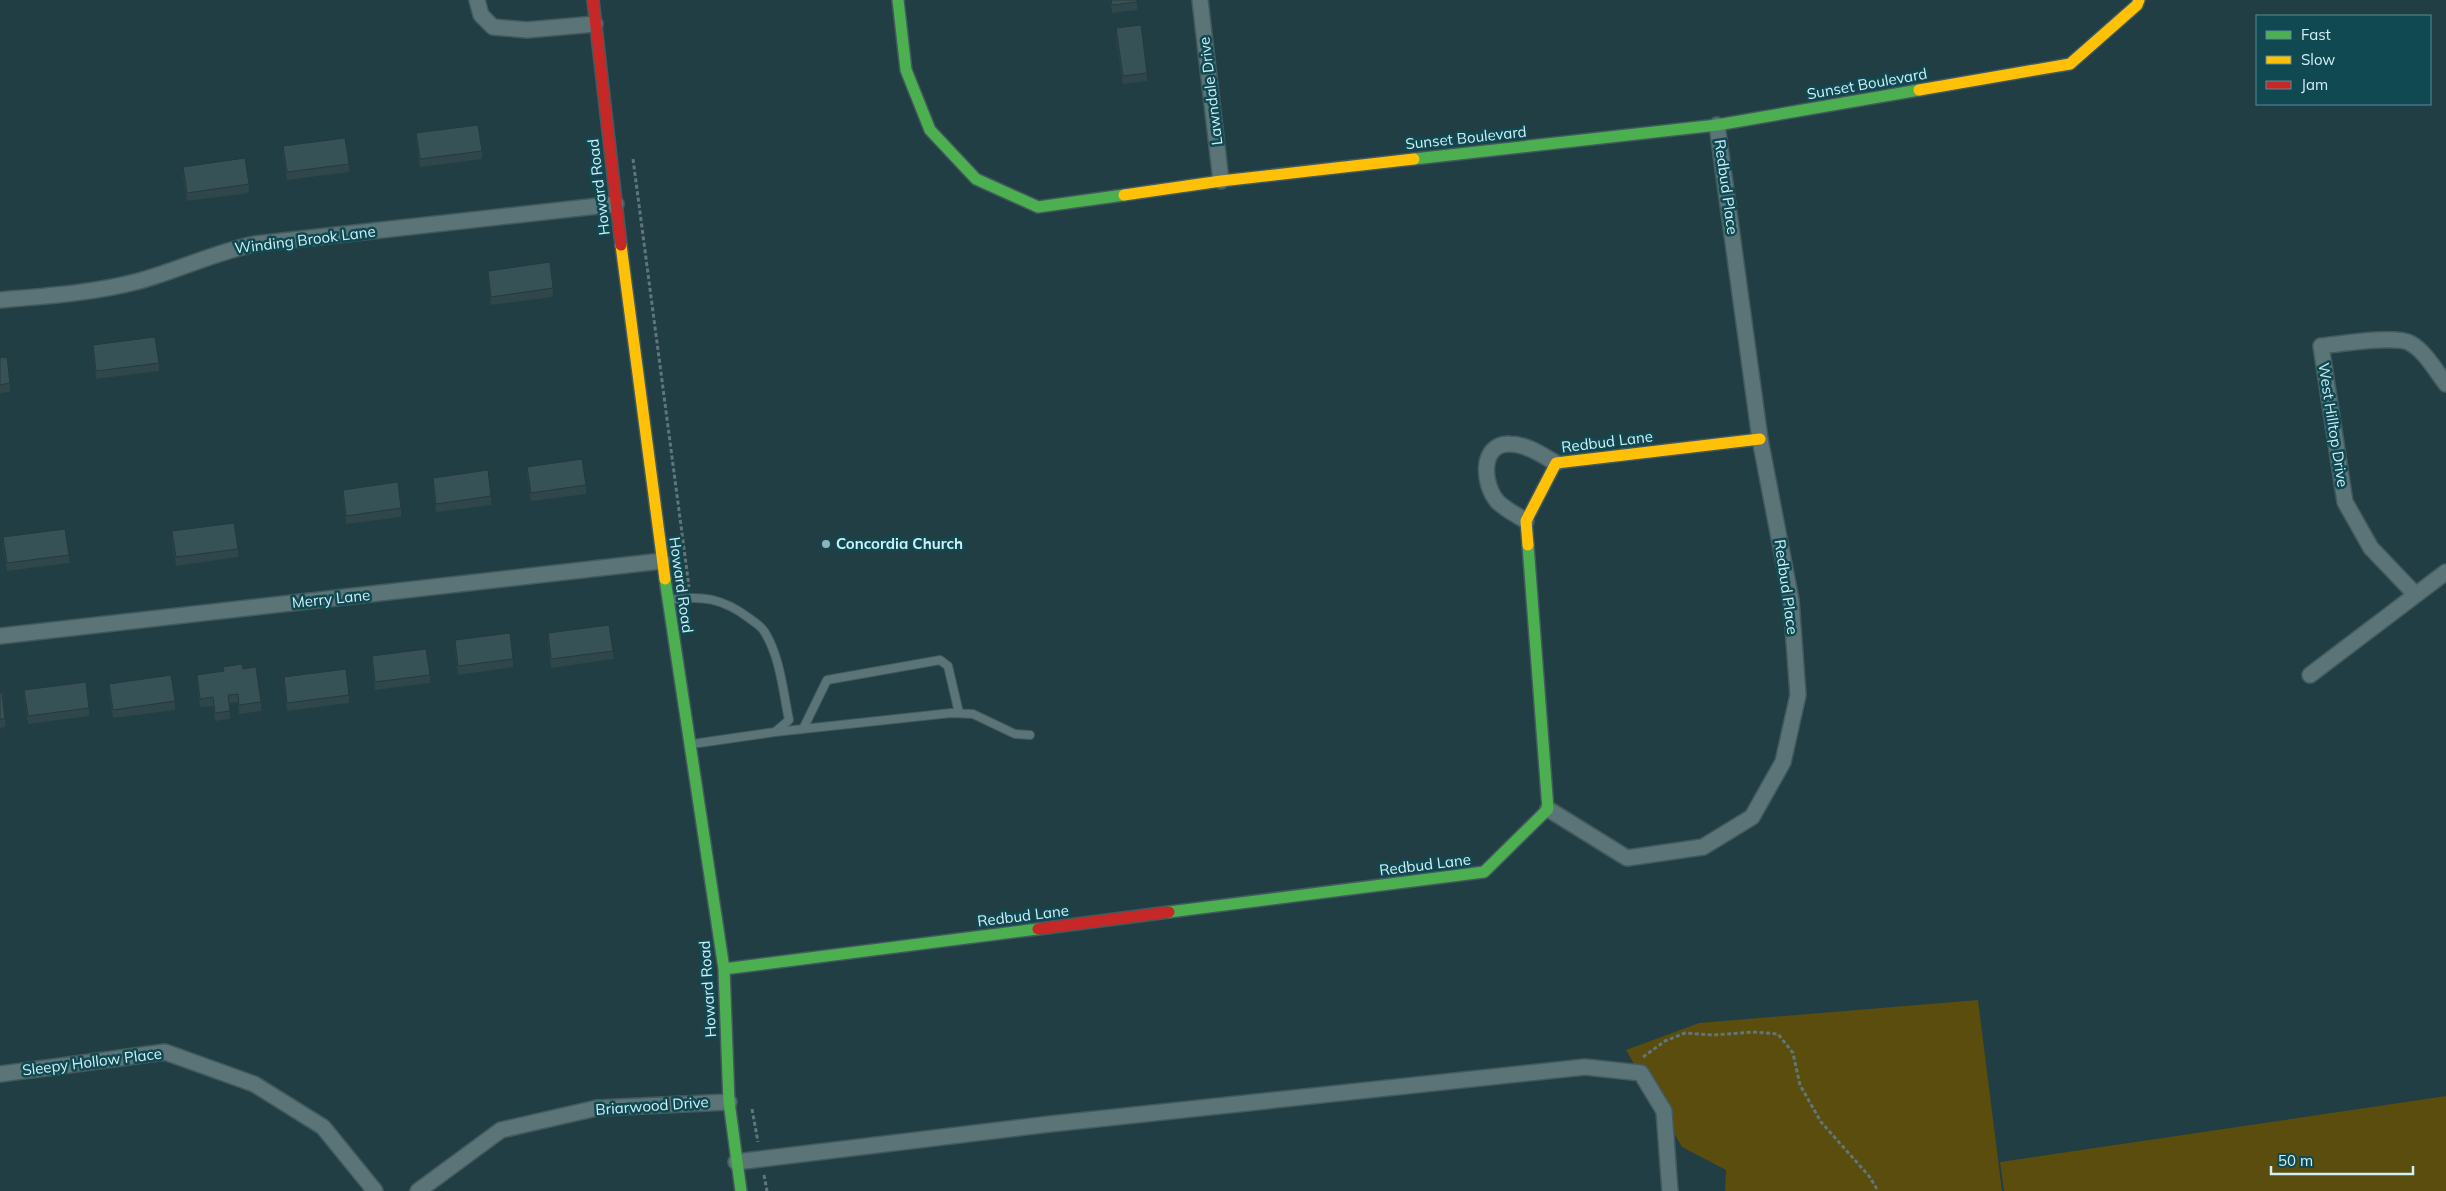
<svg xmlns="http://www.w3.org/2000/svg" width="2446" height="1191" font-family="Mulish,sans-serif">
<rect width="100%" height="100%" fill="#203e43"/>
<path fill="#5a4d0d" d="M 1978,1000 L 2002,1191 L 1725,1191 L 1726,1170 L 1682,1147 L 1626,1050 L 1699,1023 Z
M 2446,1096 L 2446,1191 L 2004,1191 L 2000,1162 Z"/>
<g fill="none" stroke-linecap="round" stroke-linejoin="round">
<defs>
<path id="lane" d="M 669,600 C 702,595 722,598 749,618 C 754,622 761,626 764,631 C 780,656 783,691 789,720 L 775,732 L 692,744
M 803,729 L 827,680 L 940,660 L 948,666 L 959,713
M 775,732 L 951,713 L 973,714 L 1015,734 L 1030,735"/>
<path id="street" d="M 477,0 L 481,15 L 493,27 L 527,30 L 595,24
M 1200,0 L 1221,181
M 0,300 C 47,296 94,293 139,281 C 179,270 215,252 255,244 L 616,204
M 1526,521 C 1517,515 1504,509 1497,501 C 1483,485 1479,443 1510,444 C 1526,444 1542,455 1556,463
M 2415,594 L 2371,548 L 2345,502 L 2321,346 C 2341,344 2395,335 2410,343 C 2425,351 2436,371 2446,384
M 0,636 L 662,561
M 2310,675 L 2446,572
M 1548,809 L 1627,858 L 1703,847 L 1752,817 L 1783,762 L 1798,695 L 1791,600 L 1760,439 L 1717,125
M 0,1074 L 165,1052 L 254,1084 L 323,1127 L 375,1191
M 736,1162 L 1050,1124 L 1585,1067 L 1641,1073 L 1664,1111 L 1670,1191
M 418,1191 L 501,1130 L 597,1108 L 729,1102"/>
<path id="fast" d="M 898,0 L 906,70 L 930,130 L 976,179 L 1038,207 L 1124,195
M 1414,159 L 1717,125 L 1919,90
M 665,579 L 724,969 L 729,1102 L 741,1191
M 1169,912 L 1484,872 L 1548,809 L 1528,545
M 724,969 L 1038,929"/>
<path id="slow" d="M 1919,90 L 2070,64 L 2137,5 L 2139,0
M 1124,195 L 1221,181 L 1414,159
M 621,245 L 665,579
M 1528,545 L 1526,521 L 1556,463 L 1760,439"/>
<path id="jam" d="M 593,0 L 621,245
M 1038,929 L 1169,912"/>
</defs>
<use href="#lane" stroke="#42595d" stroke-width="10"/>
<use href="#street" stroke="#42595d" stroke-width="18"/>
<use href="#fast" stroke="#42595d" stroke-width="14"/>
<use href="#slow" stroke="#42595d" stroke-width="14"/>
<use href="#jam" stroke="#42595d" stroke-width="14"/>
<path stroke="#60767a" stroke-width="3" stroke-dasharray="4 2.5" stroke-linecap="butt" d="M 633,159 L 689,587
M 1643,1057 L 1665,1041 L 1685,1033 L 1713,1035 L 1753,1032 L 1778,1034 L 1793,1053 L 1800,1085 L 1821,1122 L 1869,1176 L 1878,1191
M 752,1109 L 758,1142
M 764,1175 L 767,1191"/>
<use href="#lane" stroke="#5b7478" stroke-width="8"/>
<use href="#street" stroke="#5b7478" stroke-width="15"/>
<use href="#fast" stroke="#4caf50" stroke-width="11"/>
<use href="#slow" stroke="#ffc107" stroke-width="11"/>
<use href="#jam" stroke="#c62828" stroke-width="11"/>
</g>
<path fill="#2f474a" d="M 1110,0 L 1137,0 L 1137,10 L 1112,13 Z
M 1116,28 L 1147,73 L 1147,81 L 1123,84 L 1116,37 Z
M 416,133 L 482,151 L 482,159 L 420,167 L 416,141 Z
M 283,146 L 349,164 L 349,172 L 287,180 L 283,154 Z
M 183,167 L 249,184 L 249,193 L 187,201 L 183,175 Z
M 488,271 L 553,288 L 553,297 L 491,305 L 488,279 Z
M 93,345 L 159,363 L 159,371 L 96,379 L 93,353 Z
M 0,358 L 10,383 L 10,392 L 0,393 Z
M 527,467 L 586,485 L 586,494 L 531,501 L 527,475 Z
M 433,478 L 491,496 L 491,505 L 436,512 L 433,486 Z
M 343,490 L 401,508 L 401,517 L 346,524 L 343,498 Z
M 172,531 L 238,549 L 238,557 L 176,566 L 172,539 Z
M 3,537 L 69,555 L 69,563 L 7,571 L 3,545 Z
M 548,633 L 613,651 L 613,659 L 551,668 L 548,641 Z
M 455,640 L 513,659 L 513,667 L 458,675 L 455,648 Z
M 372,656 L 430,675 L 430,683 L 375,690 L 372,664 Z
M 223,667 L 243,669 L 261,702 L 261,711 L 239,714 L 238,702 L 229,703 L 230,719 L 215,721 L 213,706 L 200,707 L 197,683 L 197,675 L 223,671 Z
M 284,677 L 349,695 L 349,703 L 287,711 L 284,685 Z
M 109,684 L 175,701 L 175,710 L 113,718 L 109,692 Z
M 24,690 L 89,708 L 89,716 L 28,724 L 24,698 Z
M 0,693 L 5,719 L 5,727 L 0,728 Z"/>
<path fill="#375256" stroke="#26393c" d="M 1111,0 L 1137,0 L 1137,2 L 1112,5 Z
M 1141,25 L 1147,73 L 1123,76 L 1116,28 Z
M 478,125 L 482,151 L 420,159 L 416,133 Z
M 345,138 L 349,164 L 287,172 L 283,146 Z
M 245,158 L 249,184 L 187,193 L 183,167 Z
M 550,262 L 553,288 L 491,297 L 488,271 Z
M 155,337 L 159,363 L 96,371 L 93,345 Z
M 7,357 L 10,383 L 0,385 L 0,358 Z
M 582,459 L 586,485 L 531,493 L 527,467 Z
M 488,470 L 491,496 L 436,504 L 433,478 Z
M 398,482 L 401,508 L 346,516 L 343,490 Z
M 234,523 L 238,549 L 176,557 L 172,531 Z
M 65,529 L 69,555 L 7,563 L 3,537 Z
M 609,625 L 613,651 L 551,659 L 548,633 Z
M 510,633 L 513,659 L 458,666 L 455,640 Z
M 426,649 L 430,675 L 375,682 L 372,656 Z
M 242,664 L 243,669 L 256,667 L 261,702 L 239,705 L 238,694 L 228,695 L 230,711 L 215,713 L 213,697 L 200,699 L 197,675 L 224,671 L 223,667 Z
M 346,669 L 349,695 L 287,703 L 284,677 Z
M 171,675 L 175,701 L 113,710 L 109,684 Z
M 86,682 L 89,708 L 28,716 L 24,690 Z
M 2,692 L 5,719 L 0,719 L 0,693 Z"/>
<circle fill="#92b2b8" stroke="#114952" stroke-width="2" cx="826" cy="544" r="5"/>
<g text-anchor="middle" stroke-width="5" stroke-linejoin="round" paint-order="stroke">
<g font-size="15" fill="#cff0f7" stroke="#114952">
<text transform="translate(1867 84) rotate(-10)" y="5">Sunset Boulevard</text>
<text transform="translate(1211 91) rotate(-97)" y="5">Lawndale Drive</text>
<text transform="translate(1466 138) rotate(-6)" y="5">Sunset Boulevard</text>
<text transform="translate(599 187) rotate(-97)" y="5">Howard Road</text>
<text transform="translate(1726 187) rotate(82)" y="5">Redbud Place</text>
<text transform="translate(305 240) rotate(-7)" y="5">Winding Brook Lane</text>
<text transform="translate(2333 425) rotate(81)" y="5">West Hilltop Drive</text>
<text transform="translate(1607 442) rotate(-7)" y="5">Redbud Lane</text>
<text transform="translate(681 585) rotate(82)" y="5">Howard Road</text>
<text transform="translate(1786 587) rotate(82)" y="5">Redbud Place</text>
<text transform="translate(331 599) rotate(-6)" y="5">Merry Lane</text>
<text transform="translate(1425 865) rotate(-7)" y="5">Redbud Lane</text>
<text transform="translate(1023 916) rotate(-7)" y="5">Redbud Lane</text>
<text transform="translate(708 989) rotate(-94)" y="5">Howard Road</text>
<text transform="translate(92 1062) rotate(-7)" y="5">Sleepy Hollow Place</text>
<text transform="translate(652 1106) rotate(-4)" y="5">Briarwood Drive</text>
</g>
<g font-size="15" font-weight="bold" fill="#cff0f7" stroke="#114952" text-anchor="start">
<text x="836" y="549">Concordia Church</text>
</g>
</g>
<rect x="2256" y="15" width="175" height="90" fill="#114952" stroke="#5d8c94"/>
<rect x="2266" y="31" width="25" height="8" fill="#4caf50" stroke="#5d8c94"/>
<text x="2301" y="40" font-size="15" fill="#cff0f7">Fast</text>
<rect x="2266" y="56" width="25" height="8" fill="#ffc107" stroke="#5d8c94"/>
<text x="2301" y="65" font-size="15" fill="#cff0f7">Slow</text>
<rect x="2266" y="81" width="25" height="8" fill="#c62828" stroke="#5d8c94"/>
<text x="2301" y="90" font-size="15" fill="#cff0f7">Jam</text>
<path d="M2271 1166v8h142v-8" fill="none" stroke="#cff0f7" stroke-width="2.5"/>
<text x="2278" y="1166" font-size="15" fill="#cff0f7" stroke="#114952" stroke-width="4" paint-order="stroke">50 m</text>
</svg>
